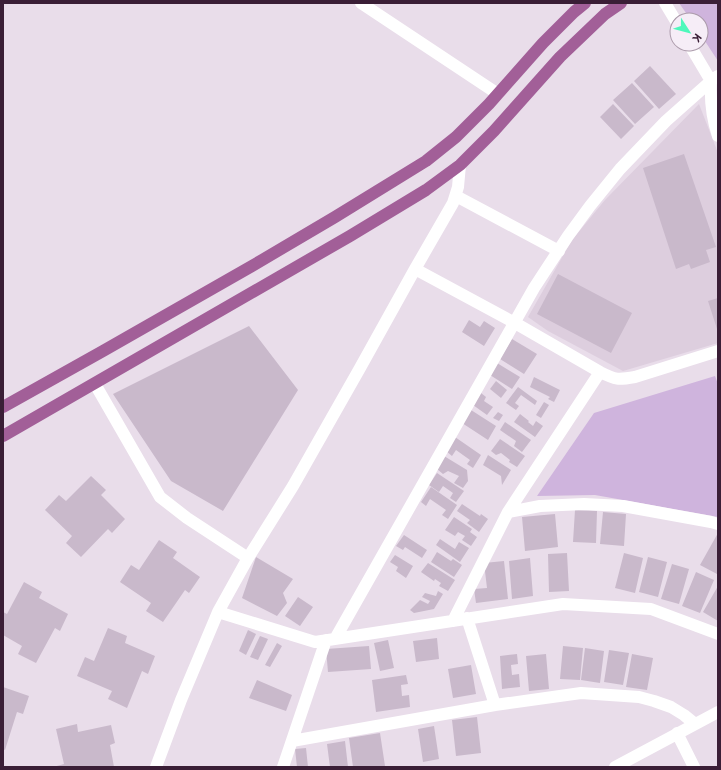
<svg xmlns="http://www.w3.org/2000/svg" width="721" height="770" font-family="Roboto,sans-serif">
<rect width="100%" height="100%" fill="#e9ddea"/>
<path fill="#ddcede" d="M 699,104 L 718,153 L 718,343 L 623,371 L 548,331 L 528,317 L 572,240 L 605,200 Z"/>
<path fill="#cfb4dd" d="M 679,3 L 718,3 L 718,61 L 701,35 L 701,20 L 691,20 Z
M 715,376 L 718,384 L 718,517 L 595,495 L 537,496 L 594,413 Z"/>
<path fill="#c9b9cb" d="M 650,66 L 676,94 L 659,109 L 634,81 Z
M 632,83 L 654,107 L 635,124 L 613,100 Z
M 613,104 L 634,126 L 621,139 L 600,117 Z
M 684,154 L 716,247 L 706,250 L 710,262 L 691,269 L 689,264 L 676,269 L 643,168 Z
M 558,274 L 632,313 L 611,353 L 537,314 Z
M 718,298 L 718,329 L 717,329 L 708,301 Z
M 469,320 L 480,327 L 484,321 L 495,328 L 484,346 L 462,332 Z
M 249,326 L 298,390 L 223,511 L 171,481 L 113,394 Z
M 512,339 L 537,354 L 524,374 L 500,359 Z
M 497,363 L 520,377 L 512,389 L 490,375 Z
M 534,377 L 560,390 L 554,402 L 548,399 L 550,397 L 530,387 Z
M 496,381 L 507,390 L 501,398 L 490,389 Z
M 518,387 L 537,401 L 535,405 L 521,395 L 515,403 L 519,406 L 516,410 L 506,403 Z
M 481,393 L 486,397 L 484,401 L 493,407 L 487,415 L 473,405 Z
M 544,402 L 549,405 L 541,418 L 536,415 Z
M 471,410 L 496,426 L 488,440 L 462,423 Z
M 498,412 L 503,415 L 499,421 L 493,418 Z
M 520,414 L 529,421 L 528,422 L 533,426 L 536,421 L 543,426 L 535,437 L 514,422 Z
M 505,422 L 531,440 L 522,452 L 514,446 L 516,441 L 500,430 Z
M 455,437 L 481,455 L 473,468 L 467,464 L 470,460 L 456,450 L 452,456 L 446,451 Z
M 500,439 L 525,456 L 517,467 L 509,462 L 510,460 L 501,453 L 496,455 L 491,451 Z
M 488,455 L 511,470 L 502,485 L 501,476 L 483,465 Z
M 444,456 L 467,470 L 468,481 L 463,488 L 454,483 L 459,476 L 448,471 L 443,474 L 437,469 Z
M 437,473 L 464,491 L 456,502 L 450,498 L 453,493 L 443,486 L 439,492 L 429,485 Z
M 91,476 L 106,490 L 101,495 L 125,519 L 112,533 L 108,529 L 81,557 L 66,543 L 72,536 L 45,510 L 59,495 L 66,501 Z
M 431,487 L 457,505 L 448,519 L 442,515 L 446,510 L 430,499 L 426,506 L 421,502 Z
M 462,504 L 480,516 L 481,514 L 488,519 L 479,532 L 467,523 L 470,520 L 457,511 Z
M 575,510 L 597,511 L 596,543 L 573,542 Z
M 603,512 L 626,514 L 624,546 L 600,544 Z
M 555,514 L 558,547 L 525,551 L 522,517 Z
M 454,517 L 472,529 L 470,532 L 477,537 L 471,546 L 462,540 L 465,536 L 458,532 L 455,536 L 445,530 Z
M 718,533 L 718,572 L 717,574 L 700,565 Z
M 404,535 L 427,550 L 422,558 L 405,547 L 403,550 L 396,546 Z
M 440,539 L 455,549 L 459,542 L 469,548 L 460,562 L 436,545 Z
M 159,540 L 177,552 L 173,558 L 200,577 L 189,593 L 185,590 L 163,622 L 146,611 L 151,603 L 120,582 L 131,565 L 139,570 Z
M 437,552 L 451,561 L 453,559 L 462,565 L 454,577 L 431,562 Z
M 567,553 L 569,591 L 549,592 L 548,554 Z
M 624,553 L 643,558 L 635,593 L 615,588 Z
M 395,555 L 413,566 L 406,578 L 396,571 L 398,567 L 390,562 Z
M 256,557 L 293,579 L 283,593 L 287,603 L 277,616 L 242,598 Z
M 648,557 L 667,562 L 658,597 L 639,592 Z
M 530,558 L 533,596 L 512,599 L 509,561 Z
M 504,561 L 508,599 L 476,603 L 474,589 L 487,588 L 484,563 Z
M 428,563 L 455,580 L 448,591 L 439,586 L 441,583 L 435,579 L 434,581 L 421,572 Z
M 672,564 L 689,569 L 679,604 L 661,599 Z
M 696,572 L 714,580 L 700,613 L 682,606 Z
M 24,582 L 42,592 L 39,598 L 68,614 L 60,631 L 55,628 L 36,663 L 18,654 L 22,646 L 3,635 L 3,612 L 7,614 Z
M 718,586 L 718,621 L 703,612 Z
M 438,591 L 443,594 L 434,609 L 414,613 L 410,610 L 420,600 L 428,604 L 430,601 L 422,597 L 425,593 L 436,596 Z
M 298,597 L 313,607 L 300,626 L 285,616 Z
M 108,628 L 127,636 L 125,643 L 155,656 L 148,674 L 142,671 L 127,708 L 108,699 L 112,691 L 77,676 L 85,657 L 94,661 Z
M 248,630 L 256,634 L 246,655 L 239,651 Z
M 260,636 L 268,639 L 258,660 L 250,657 Z
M 437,638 L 439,659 L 416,662 L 413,641 Z
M 388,640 L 394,668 L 380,671 L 374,643 Z
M 277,643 L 282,646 L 270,667 L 265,665 Z
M 369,646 L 371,669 L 328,672 L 326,649 Z
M 563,646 L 583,648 L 580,680 L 560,679 Z
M 585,648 L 604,651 L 600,683 L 581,680 Z
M 609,650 L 629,653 L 623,685 L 604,682 Z
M 517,654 L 518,664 L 511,665 L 512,675 L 519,674 L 520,687 L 502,689 L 500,656 Z
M 546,654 L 549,689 L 529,691 L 526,656 Z
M 632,654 L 653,658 L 647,690 L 626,687 Z
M 471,665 L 476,694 L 453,698 L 448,669 Z
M 406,675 L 408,684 L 401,685 L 402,696 L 409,695 L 410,707 L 376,712 L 372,680 Z
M 257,680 L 292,695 L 286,711 L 249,698 Z
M 3,687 L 29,696 L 23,714 L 17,712 L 5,750 L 3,749 Z
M 477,717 L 481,753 L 456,756 L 452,720 Z
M 77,724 L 78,732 L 111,725 L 115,743 L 110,745 L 114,767 L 53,767 L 64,764 L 56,729 Z
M 434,726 L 439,759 L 423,762 L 418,729 Z
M 380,733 L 385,766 L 378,767 L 353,767 L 349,738 Z
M 345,741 L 348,767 L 330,767 L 327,744 Z
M 306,748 L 308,767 L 297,767 L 295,749 Z"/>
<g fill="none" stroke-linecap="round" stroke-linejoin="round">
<path stroke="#fff" stroke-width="12" d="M 361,3 L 498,94
M 665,3 L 677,23
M 718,76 L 711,81 C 710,100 712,118 718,136
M 456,196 L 559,251
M 415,269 L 515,323 L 600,372
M 95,384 L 160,497 L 187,518 L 248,558
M 508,512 L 540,506 L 584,504 L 623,506 L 711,522 L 718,524
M 218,612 L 315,642 L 563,604 L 651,609 L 718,634
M 467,618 L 495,705
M 453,621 L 508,512 L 600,372 C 616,380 618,380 635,377 L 718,351
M 335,639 L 534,288 L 568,236 L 590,206 L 620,169 L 666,121 L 711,81 L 689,44
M 677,733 L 694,767
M 292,741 L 495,705 L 581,693 L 639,697 L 654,701 L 671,707 L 684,715 L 695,724
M 156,767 L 181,700 L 218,612 L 248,558 L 293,486 L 360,368 L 415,269 L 453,203 L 458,187 L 460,165
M 283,767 L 326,640
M 615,767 L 718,712"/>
<path stroke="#a25f98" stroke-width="12" d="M 3,407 L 103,351 L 252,266 L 335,217 L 426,161 L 456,137 L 489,104 L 543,43 L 574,12 L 585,3
M 3,436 L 350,236 L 426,190 L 460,165 L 494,131 L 560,57 L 605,14 L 621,3"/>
</g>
<rect width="721" height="770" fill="none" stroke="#3a1e36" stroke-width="8"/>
<g transform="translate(689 32) rotate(126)"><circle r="19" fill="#f6edf7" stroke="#ab9aaa"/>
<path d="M0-3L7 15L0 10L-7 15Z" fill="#4df8bb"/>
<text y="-6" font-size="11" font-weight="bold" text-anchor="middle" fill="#3a1e36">K</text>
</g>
</svg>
